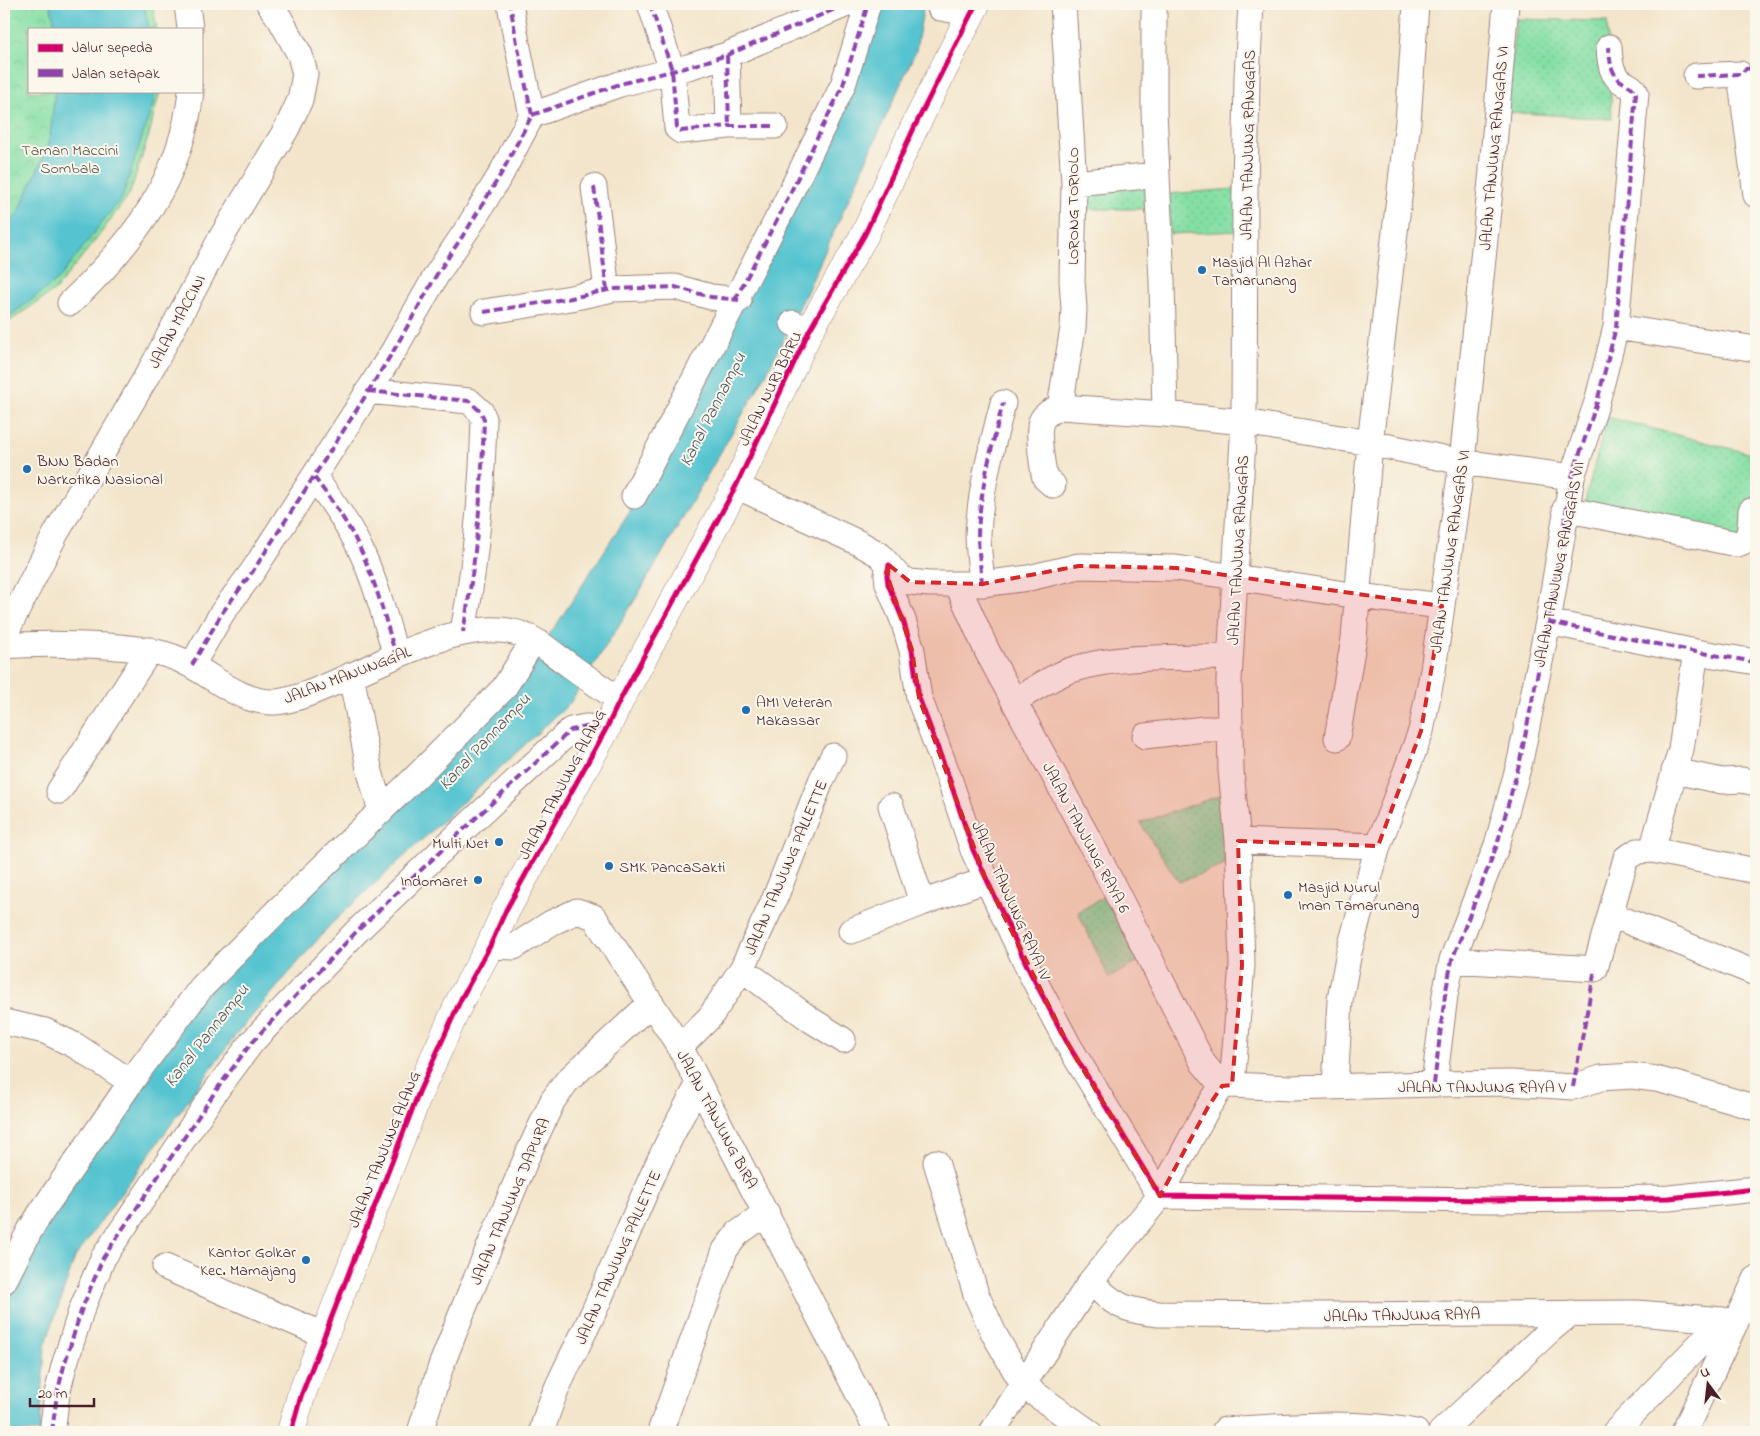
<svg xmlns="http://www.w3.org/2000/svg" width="1760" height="1436" font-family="'Indie Flower',sans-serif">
<defs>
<pattern id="grass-dots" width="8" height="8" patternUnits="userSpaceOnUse" patternTransform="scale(1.25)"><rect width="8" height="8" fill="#84dfa4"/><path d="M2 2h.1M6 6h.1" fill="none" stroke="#74bf8d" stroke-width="1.8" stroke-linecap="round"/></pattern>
<pattern id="park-crowns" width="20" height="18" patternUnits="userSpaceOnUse" patternTransform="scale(1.25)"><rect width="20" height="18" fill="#84dfa4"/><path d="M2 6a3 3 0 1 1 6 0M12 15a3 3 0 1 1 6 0" fill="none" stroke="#74bf8d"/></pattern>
</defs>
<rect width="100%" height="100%" fill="#fbf7ec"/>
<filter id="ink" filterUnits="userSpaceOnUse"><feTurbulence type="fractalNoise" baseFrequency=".02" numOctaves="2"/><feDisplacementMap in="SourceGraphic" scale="10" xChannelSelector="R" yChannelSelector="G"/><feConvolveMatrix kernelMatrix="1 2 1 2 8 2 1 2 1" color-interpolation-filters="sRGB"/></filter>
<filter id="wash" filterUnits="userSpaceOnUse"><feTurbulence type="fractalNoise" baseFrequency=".0096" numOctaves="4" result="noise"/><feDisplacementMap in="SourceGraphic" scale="20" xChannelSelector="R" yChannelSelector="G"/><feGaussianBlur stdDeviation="1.12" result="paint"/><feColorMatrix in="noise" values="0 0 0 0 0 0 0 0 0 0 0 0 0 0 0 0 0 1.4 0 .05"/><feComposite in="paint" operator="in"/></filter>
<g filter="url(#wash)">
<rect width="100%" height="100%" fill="#f3e5cb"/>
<path fill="url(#grass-dots)" stroke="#677f68" d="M 1516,19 L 1607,21 L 1612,119 L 1506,112 Z
M 1153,173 L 1156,209 L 1082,209 L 1082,177 Z
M 1235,189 L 1240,231 L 1170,234 L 1168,194 Z
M 1607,417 L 1756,455 L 1755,554 L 1583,509 Z
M 1221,795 L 1225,865 L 1179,882 L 1140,823 Z
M 1114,891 L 1149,955 L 1109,978 L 1078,912 Z"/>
<path fill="url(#park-crowns)" stroke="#677f68" d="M 4,4 L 152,4 L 157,29 L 29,29 L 29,91 L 160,91 L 148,138 L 130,193 L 98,237 L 55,290 L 4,325 Z"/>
<path fill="#57c4d0" stroke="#50727e" d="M 50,4 L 144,4 L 149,29 L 56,29 Z
M 875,4 L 924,4 L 916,50 L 804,298 L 766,374 L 636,598 L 570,703 L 331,924 L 235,1036 L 75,1257 L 45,1346 L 40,1432 L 4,1432 L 4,1304 L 39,1225 L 201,993 L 499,703 L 557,624 L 646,487 Z
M 55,91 L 151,91 L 154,93 L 154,101 L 122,198 L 106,217 L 58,280 L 4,320 L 4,229 L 18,213 L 49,144 Z"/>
</g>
<g filter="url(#ink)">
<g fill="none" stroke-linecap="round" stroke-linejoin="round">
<defs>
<path id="minor" d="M 187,4 L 190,29
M 650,4 L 672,70 L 677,128 L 681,131 L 729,126 L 775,126
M 940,4 L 940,8 L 971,13
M 1154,4 L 1154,111 L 1162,281 L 1165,414
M 727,55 L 729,126
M 1740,74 L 1756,195
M 1696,76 L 1740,74
M 532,115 L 620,84 L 688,67 L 727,55 L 847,4
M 1074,183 L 1157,175
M 594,187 L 607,290
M 70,303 C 132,244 182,180 191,91
M 484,312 L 571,298 L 613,289 L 675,287 L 711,297 L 739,300
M 793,323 L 809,331
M 1616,327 L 1756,349
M 368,391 L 469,401 L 481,412 L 484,419 C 482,490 476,562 463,632
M 1060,407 L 1073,328 L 1074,308 L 1072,281 L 1074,183 L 1063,4
M 314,477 C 332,501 350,526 362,553 C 377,586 386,621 396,656
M 1053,485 L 1045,478 L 1044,474 C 1042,462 1037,432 1041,422 C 1044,414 1053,410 1060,407 L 1165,414 L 1244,422 L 1370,443 L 1462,462 L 1572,477
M 736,486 L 859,543 L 880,555 L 899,577 L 910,582 L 929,584 L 982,584 L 1029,578 L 1079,566 L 1176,568 L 1358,596 L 1442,606
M 634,496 L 781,212 L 843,85 L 868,4
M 1565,509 L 1737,544 C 1752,541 1750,525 1751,511
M 889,565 L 887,575 L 888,584 L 903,620 L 912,650 L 919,698 L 949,778 L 973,850 L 1030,972 L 1050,1010 L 1069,1046 L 1160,1196 L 1492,1200 L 1669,1198 L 1756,1189
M 957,584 L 987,651 L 1104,868 L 1203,1063 L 1222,1086
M 982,584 C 981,568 978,550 978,534 C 980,490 992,446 1003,403
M 1548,622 L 1696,652 L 1756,662
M 4,636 L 55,535 L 156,360 L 221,238 L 287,128 L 300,100 L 305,74 L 300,55 L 280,19 L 269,4
M 4,646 C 38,643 72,644 106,646 C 128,648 151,649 173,657 C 208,669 235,703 275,702 C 298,701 335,682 357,673 C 403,653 481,612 530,638 C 541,643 551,652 561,659 C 580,673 600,687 620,700
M 192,665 L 222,613 L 253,571 L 356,411 L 394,350 L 437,274 L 468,228 L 501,174 L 532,115 L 517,43 L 510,4
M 351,675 L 369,768 L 381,812
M 1014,701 C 1033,690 1051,677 1071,670 C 1123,654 1177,658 1230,657
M 1145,736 L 1204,729 L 1230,729
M 1337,738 L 1354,638 L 1370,443 L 1408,122 L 1416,4
M 1674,771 L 1722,781 L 1742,780 L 1756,783
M 59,791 L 150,650
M 891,806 L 922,903
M 1238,841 L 1378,846
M 1652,850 L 1681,749 L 1696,652
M 1612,915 L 1755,973 L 1756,970
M 851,931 L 922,903 L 986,880
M 490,946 L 514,947 L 551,923 L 577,911 L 594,917 L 680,1047 L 878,1432
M 1452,960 L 1595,969 L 1626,858 L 1638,851 L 1652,850 L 1756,871
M 742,969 L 811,1020 L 843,1040
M 4,1022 L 45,1031 L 76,1046 L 131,1082
M 680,1047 L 710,1017 L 742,969 L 775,898 L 821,781 L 833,756
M 1434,1084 L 1445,995 L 1452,960 L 1497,845 L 1520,761 L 1548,622 L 1572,477 L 1597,402 L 1616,327 L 1636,93 C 1631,85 1631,88 1624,83 C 1610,75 1610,61 1609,47
M 1232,1085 L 1290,1088 L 1434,1084 L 1511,1083 L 1573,1087 L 1601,1078 L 1632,1076 L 1656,1079 L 1679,1085 L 1756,1108
M 1222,1086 L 1232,1085 L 1242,965 L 1238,841 L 1231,771 L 1229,680 L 1244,422 L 1245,191 L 1247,77 L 1251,4
M 1335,1086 L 1340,1000 L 1349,952 L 1378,846 L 1421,731 L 1433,670 L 1462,462 L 1491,181 L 1506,4
M 936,1162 L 976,1294 L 994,1334 L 1024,1386 L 1089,1432
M 165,1267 L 324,1335
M 4,1281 L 30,1230 L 40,1214 L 140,1069 L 201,988 L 276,912 L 419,774 L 504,688 L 527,651 L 529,637
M 1091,1281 C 1113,1306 1127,1311 1159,1314 L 1321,1315 L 1637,1313 L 1723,1320
M 1225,1430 C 1289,1426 1353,1420 1416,1432
M 52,1432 L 57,1394 L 64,1366 L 81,1311 L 103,1258 L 217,1089 L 252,1042 L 356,932 L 464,829 L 571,730 L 586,727 L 606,729
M 420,1432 L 441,1366 L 463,1310 L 528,1154 L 553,1100 L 567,1081 L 651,1003
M 542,1432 C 551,1392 577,1349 594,1311 C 628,1235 657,1156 699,1084
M 660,1432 L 725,1250 L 738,1233 L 767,1213
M 992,1432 L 1091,1281 L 1160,1196 L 1208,1107 L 1222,1086
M 1441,1432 L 1547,1333 L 1571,1313
M 1615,1432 L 1723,1320 L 1736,1322
M 1684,1432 L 1756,1279"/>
<path id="tertiary" d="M 291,1432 L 301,1396 L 419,1092 L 461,999 L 490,946 L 506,910 L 606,729 L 620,700 L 736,486 L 809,331 L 865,234 L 914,128 L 976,4"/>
</defs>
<use href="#minor" stroke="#9e827b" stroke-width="27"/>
<use href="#tertiary" stroke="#9e827b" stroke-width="29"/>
<use href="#minor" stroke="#fff" stroke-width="25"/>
<use href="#tertiary" stroke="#fff" stroke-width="28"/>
<path stroke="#8e44ad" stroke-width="4" stroke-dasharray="8 4" stroke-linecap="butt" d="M 650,4 L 672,70 L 677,128 L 681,131 L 729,126 L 775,126
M 727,55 L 729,126
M 1696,76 L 1740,74 L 1746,69 L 1756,67
M 532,115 L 620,84 L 688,67 L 727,55 L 847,4
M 594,187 L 607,290
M 735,300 L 781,212 L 843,85 L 868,4
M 484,312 L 571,298 L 613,289 L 675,287 L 711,297 L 739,300
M 368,391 L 469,401 L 481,412 L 484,419 C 482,490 476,562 463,632
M 314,477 C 332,501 350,526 362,553 C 377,586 386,621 396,656
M 982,584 C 981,568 978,550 978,534 C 980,490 992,446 1003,403
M 1548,622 L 1696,652 L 1756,662
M 192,665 L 222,613 L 253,571 L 356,411 L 394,350 L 437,274 L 468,228 L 501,174 L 532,115 L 517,43 L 510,4
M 1434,1084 L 1445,995 L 1452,960 L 1497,845 L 1520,761 L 1548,622 L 1572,477 L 1597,402 L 1616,327 L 1636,93 C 1631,85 1631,88 1624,83 C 1610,75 1610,61 1609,47
M 1573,1087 L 1595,969
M 52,1432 L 57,1394 L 64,1366 L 81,1311 L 103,1258 L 217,1089 L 252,1042 L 356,932 L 464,829 L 571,730 L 586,727 L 606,729"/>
<defs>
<path id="cycleway" d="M 889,565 L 887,575 L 888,584 L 903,620 L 912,650 L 919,698 L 949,778 L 973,850 L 1030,972 L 1050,1010 L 1069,1046 L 1160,1196 L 1492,1200 L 1669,1198 L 1756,1189
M 291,1432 L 301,1396 L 419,1092 L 461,999 L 490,946 L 506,910 L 606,729 L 620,700 L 736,486 L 809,331 L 865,234 L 914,128 L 976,4"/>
</defs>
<use href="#cycleway" stroke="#fbf7ec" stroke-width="8"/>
<use href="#cycleway" stroke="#d6006c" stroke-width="5"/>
</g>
</g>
<path fill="#d62828" fill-opacity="0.2" stroke="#d62828" stroke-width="4" stroke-dasharray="10 6" stroke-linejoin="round" d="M 889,565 L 910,582 L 982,584 L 1079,566 L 1176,568 L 1442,606 L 1421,731 L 1378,846 L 1238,841 L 1242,965 L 1232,1085 L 1222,1086 L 1208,1107 L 1160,1196 L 1069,1046 L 986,880 L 919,698 L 912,650 L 887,575 Z"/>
<g fill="#1f6fb2" stroke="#fbf7ec" stroke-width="2">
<circle cx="1202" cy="270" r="5"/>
<circle cx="27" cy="469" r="5"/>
<circle cx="746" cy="710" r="5"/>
<circle cx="499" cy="842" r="5"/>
<circle cx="609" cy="866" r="5"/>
<circle cx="478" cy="880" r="5"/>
<circle cx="1288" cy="895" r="5"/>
<circle cx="306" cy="1260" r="5"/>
</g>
<g text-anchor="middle" stroke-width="4" stroke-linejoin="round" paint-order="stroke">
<g font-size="16" fill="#4a1f2b" stroke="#fbf7ec">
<text transform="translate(1247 145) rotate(-89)" y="6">JALAN TANJUNG RANGGAS</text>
<text transform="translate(1493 148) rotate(-85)" y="6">JALAN TANJUNG RANGGAS VI</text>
<text transform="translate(1072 206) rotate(-90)" y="6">LORONG TORIOLO</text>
<text transform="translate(176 321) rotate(-62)" y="6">JALAN MACCINI</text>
<text transform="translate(769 388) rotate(-64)" y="6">JALAN NURI BARU</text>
<text transform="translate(1237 550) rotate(-87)" y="6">JALAN TANJUNG RANGGAS</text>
<text transform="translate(1449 551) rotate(-82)" y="6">JALAN TANJUNG RANGGAS VI</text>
<text transform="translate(1558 564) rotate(-79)" y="6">JALAN TANJUNG RANGGAS VII</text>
<text transform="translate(347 674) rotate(-21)" y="6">JALAN MANUNGGAL</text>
<text transform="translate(561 784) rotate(-62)" y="6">JALAN TANJUNG ALANG</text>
<text transform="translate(1087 837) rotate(62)" y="6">JALAN TANJUNG RAYA 6</text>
<text transform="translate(785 867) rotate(-67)" y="6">JALAN TANJUNG PALLETTE</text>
<text transform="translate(1012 900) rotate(66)" y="6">JALAN TANJUNG RAYA IV</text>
<text x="1482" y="1092">JALAN TANJUNG RAYA V</text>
<text transform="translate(718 1119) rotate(62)" y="6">JALAN TANJUNG BIRA</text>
<text transform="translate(383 1149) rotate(-68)" y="6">JALAN TANJUNG ALANG</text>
<text transform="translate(509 1201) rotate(-67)" y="6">JALAN TANJUNG DAPURA</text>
<text transform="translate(617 1257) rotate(-66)" y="6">JALAN TANJUNG PALLETTE</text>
<text transform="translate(1402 1314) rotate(-1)" y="6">JALAN TANJUNG RAYA</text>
</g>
<g font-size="16" fill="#5b594f" stroke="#fbf7ec">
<text x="70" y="155">Taman Maccini<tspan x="70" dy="18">Sombala</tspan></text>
</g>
<g font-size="16" fill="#4a1f2b" stroke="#fbf7ec" text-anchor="start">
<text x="1212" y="267">Masjid Al Azhar<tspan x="1212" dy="18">Tamarunang</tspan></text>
<text x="37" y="466">BNN Badan<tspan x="37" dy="18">Narkotika Nasional</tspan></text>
<text x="756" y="707">AMI Veteran<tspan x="756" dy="18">Makassar</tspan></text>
<text x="489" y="848" text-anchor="end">Multi Net</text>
<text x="619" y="872">SMK PancaSakti</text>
<text x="468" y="886" text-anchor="end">Indomaret</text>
<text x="1298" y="892">Masjid Nurul<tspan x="1298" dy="18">Iman Tamarunang</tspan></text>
<text x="296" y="1257" text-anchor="end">Kantor Golkar<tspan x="296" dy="18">Kec. Mamajang</tspan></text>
</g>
<g font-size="18" font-style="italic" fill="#4f5965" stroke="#fbf7ec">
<text transform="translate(712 409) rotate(-63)" y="6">Kanal Pannampu</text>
<text transform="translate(484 741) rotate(-47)" y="6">Kanal Pannampu</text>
<text transform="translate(206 1035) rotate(-52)" y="6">Kanal Pannampu</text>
</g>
</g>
<rect width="1760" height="1436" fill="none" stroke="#fbf7ec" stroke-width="20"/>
<rect x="28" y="28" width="175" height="65" fill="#fbf7ec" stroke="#b4a19f"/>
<rect x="38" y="44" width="25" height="8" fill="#d6006c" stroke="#b4a19f"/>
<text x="72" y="52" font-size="15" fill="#4a1f2b">Jalur sepeda</text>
<rect x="38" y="69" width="25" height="8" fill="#8e44ad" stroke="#b4a19f"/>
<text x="72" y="78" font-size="15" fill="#4a1f2b">Jalan setapak</text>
<g transform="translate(1708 1384) rotate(345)" stroke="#fbf7ec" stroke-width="4" paint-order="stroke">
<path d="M0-4L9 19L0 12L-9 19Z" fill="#4a1f2b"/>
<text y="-8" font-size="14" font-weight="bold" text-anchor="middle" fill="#4a1f2b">U</text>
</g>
<path d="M30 1398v8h64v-8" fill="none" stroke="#4a1f2b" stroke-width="2.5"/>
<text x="38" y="1398" font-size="15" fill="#4a1f2b" stroke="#fbf7ec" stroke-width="4" paint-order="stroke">20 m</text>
</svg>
